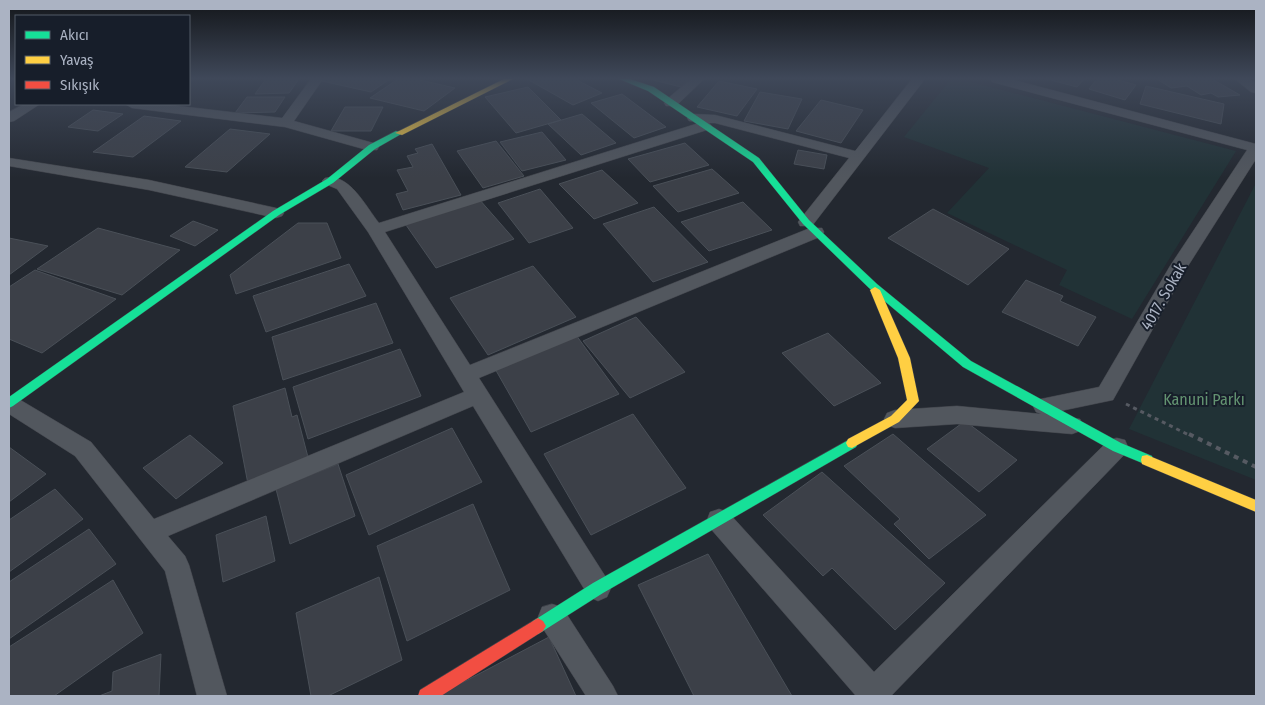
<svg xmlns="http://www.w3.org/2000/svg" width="1265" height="705" font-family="'Fira Sans Condensed',sans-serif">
<rect width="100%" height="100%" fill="#232830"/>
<path fill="#213236" d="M 951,79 L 960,79 L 1236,151 L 1132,319 L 1059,285 L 1067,270 L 947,213 L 989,168 L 904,137 Z
M 1256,183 L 1256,480 L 1129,429 Z"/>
<path fill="#3c4048" stroke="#4a5058" d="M 266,79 L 299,79 L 289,93 L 255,94 Z
M 326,79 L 390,79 L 371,92 L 322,81 Z
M 398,79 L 416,79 L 455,88 L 424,111 L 370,98 Z
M 527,79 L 575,79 L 602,93 L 573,105 Z
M 649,79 L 690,79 L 681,87 Z
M 1047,79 L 1084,79 L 1077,87 Z
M 1097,79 L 1115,79 L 1136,85 L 1125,100 L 1089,89 Z
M 1157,79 L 1212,79 L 1240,95 L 1218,97 L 1211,93 L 1201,95 L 1187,86 L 1171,88 Z
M 719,81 L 757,89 L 737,116 L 697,107 Z
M 1146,86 L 1224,104 L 1221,124 L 1140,104 Z
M 528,87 L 561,120 L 516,133 L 485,97 Z
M 760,92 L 802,99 L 788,129 L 744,121 Z
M 622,94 L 666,127 L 634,138 L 591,103 Z
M 247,97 L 285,97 L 275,112 L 235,113 Z
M 821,100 L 863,110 L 841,143 L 796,131 Z
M 345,107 L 383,107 L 371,131 L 331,131 Z
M 93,110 L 123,114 L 98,131 L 68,127 Z
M 582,114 L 616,143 L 581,155 L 548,124 Z
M 144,116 L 181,121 L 133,157 L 93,152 Z
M 230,129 L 270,134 L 227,172 L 185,167 Z
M 542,132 L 566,160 L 522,171 L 500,142 Z
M 496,141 L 524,176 L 483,188 L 457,151 Z
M 685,143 L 709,165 L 650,182 L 628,159 Z
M 432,144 L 461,195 L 403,210 L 396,194 L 408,191 L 397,170 L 413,167 L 407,156 L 418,153 L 415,149 Z
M 798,150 L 827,155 L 824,169 L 794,164 Z
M 712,169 L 739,193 L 678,212 L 653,186 Z
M 602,170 L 638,203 L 594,219 L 559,184 Z
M 540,189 L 573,228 L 529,243 L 498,203 Z
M 479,199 L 514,239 L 436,268 L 406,225 Z
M 743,202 L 772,230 L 709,251 L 681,222 Z
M 654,207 L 708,262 L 653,282 L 603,224 Z
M 933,209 L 1009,249 L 968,285 L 888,238 Z
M 193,221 L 218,230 L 195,246 L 170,236 Z
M 298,223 L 327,223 L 341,258 L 236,294 L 230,275 Z
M 98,228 L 180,250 L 122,295 L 37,269 Z
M 9,238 L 48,246 L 9,275 Z
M 349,264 L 366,296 L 266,332 L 253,296 Z
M 533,266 L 576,317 L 488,355 L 450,298 Z
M 35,270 L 116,299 L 42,353 L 9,339 L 9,287 Z
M 1026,280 L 1063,296 L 1060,301 L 1096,317 L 1078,346 L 1002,312 Z
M 376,303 L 393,343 L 283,380 L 272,337 Z
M 636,317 L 685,372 L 630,398 L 583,341 Z
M 828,333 L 881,383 L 834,406 L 782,353 Z
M 576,335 L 619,394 L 531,432 L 494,367 Z
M 400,349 L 421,396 L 308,439 L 293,387 Z
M 285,388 L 292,417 L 297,415 L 309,461 L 248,484 L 233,406 Z
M 633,414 L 686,488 L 591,535 L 544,454 Z
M 965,421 L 1017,460 L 979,492 L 927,449 Z
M 452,428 L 482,482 L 369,535 L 346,475 Z
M 893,434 L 986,515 L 929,559 L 894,524 L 900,519 L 844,466 Z
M 190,435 L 223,463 L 176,499 L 143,468 Z
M 9,447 L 46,474 L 9,502 Z
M 338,464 L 355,516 L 290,544 L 276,489 Z
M 822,472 L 945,583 L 895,630 L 832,568 L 823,576 L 763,515 Z
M 55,489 L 83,519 L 9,572 L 9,520 Z
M 473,504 L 510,590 L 407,641 L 377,546 Z
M 266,516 L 275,561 L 223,582 L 216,535 Z
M 89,529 L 116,564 L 9,639 L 9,582 Z
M 708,554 L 792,696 L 694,696 L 638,585 Z
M 379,577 L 402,660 L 328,696 L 311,696 L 296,613 Z
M 113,580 L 143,633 L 54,696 L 9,696 L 9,647 Z
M 549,637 L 576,696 L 437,696 Z
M 161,654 L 159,696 L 99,696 L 112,691 L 113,672 Z"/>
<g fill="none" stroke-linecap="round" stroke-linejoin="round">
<defs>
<path id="street" d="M 311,79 L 323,79 L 294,121 L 377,144 L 379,147 L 377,150 L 367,150 L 285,127 L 132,108 L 125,104 L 162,104 L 282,118 Z
M 691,79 L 704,79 L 676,106 L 666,106 L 664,103 L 666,100 Z
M 912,79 L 925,79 L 812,226 L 800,226 L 798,222 L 849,158 L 715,123 L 709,123 L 712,126 L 710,129 L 385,232 L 470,365 L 810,228 L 822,228 L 824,232 L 822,236 L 479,378 L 607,579 L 611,588 L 607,597 L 598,601 L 589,597 L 473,406 L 168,536 L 185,556 L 189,565 L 227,696 L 197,696 L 165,571 L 75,456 L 9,414 L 9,396 L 17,398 L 91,442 L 154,519 L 464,392 L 368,232 L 337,189 L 325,184 L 322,181 L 325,178 C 349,172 366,207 379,223 L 702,122 L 689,121 L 687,118 L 694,114 L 715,115 L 855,151 Z
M 990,79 L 1010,79 L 1256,144 L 1256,159 L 1188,266 L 1113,400 L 1046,414 L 1080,419 L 1083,425 L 1080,431 L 1072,434 L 957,424 L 895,428 L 887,425 L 884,419 L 887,413 L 895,410 L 957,406 L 1041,414 L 1036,412 L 1033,406 L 1036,400 L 1099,387 L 1170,266 L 1247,150 L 992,82 Z
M 1235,79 L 1249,79 L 1256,83 L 1256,93 L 1251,92 Z
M 24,104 L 40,104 L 14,121 L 9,122 L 9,112 Z
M 9,158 L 149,180 L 276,208 L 282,210 L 284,213 L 282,216 L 276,218 L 149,190 L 9,166 Z
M 1117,438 L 1125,440 L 1128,447 L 1125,454 L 891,696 L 856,696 L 710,528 L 707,520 L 710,512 L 719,509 L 728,512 L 874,672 L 1109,440 Z
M 552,604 L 562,607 L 613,686 L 618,696 L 586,696 L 542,627 L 538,617 L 542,607 Z"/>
<path id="fast" d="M 619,79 L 630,79 L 654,87 L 759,158 L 809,220 L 877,284 L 971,361 L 1121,443 L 1152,456 L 1153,460 L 1152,464 L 1147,465 L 1113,451 L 963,367 L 869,288 L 803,224 L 753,162 L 648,91 Z
M 396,131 L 403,133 L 375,149 L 333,183 L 279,215 L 13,406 L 9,408 L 9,397 L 273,211 L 327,179 L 369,145 Z
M 852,438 L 856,439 L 858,443 L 856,447 L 603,593 L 543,631 L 538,634 L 533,631 L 530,626 L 533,621 L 593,583 Z"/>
<path id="slow" d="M 504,79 L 513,79 L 402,135 L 395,133 Z
M 875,287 L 880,290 L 910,358 L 919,401 L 899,422 L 852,448 L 848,447 L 846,443 L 848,439 L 891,416 L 907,400 L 898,358 L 870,290 Z
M 1147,455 L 1256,500 L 1256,512 L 1142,464 L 1141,460 L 1142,456 Z"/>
<path id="jam" d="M 538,618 L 543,621 L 546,626 L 543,631 L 441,696 L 418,696 L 420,690 Z"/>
</defs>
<use href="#street" stroke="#3f4249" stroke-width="1"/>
<use href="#fast" stroke="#3f4249" stroke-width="1"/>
<use href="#slow" stroke="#3f4249" stroke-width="1"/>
<use href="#jam" stroke="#3f4249" stroke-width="1"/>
<path stroke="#565a62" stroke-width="3" stroke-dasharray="4 4" stroke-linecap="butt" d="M 1126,404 L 1191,436"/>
<path stroke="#565a62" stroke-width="4" stroke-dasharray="5 5" stroke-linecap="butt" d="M 1189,434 L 1256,467"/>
<use href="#street" fill="#52575e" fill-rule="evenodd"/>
<use href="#fast" fill="#16e098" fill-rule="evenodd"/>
<use href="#slow" fill="#ffcf43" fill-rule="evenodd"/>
<use href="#jam" fill="#f24e42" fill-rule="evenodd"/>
</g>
<linearGradient id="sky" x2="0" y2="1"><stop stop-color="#13161a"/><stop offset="0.44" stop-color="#3f4859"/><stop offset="1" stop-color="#3f4859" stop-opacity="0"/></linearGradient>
<rect width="1265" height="178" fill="url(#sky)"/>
<g text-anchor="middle" stroke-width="4" stroke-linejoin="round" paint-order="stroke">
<g font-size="16" fill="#abb3c3" stroke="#171e2a">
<text transform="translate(1163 296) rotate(-60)" y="6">4017. Sokak</text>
</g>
<g font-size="16" fill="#639371" stroke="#171e2a">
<text x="1204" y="405">Kanuni Parkı</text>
</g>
</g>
<rect width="1265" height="705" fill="none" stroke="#abb3c3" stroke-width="20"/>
<rect x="15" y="15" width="175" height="90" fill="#171e2a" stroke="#525a67"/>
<rect x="25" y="31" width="25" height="8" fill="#16e098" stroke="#525a67"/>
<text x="60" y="40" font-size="15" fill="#abb3c3">Akıcı</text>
<rect x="25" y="56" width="25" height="8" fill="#ffcf43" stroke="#525a67"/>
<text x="60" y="65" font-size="15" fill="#abb3c3">Yavaş</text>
<rect x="25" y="81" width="25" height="8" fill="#f24e42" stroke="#525a67"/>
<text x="60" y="90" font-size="15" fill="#abb3c3">Sıkışık</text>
</svg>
